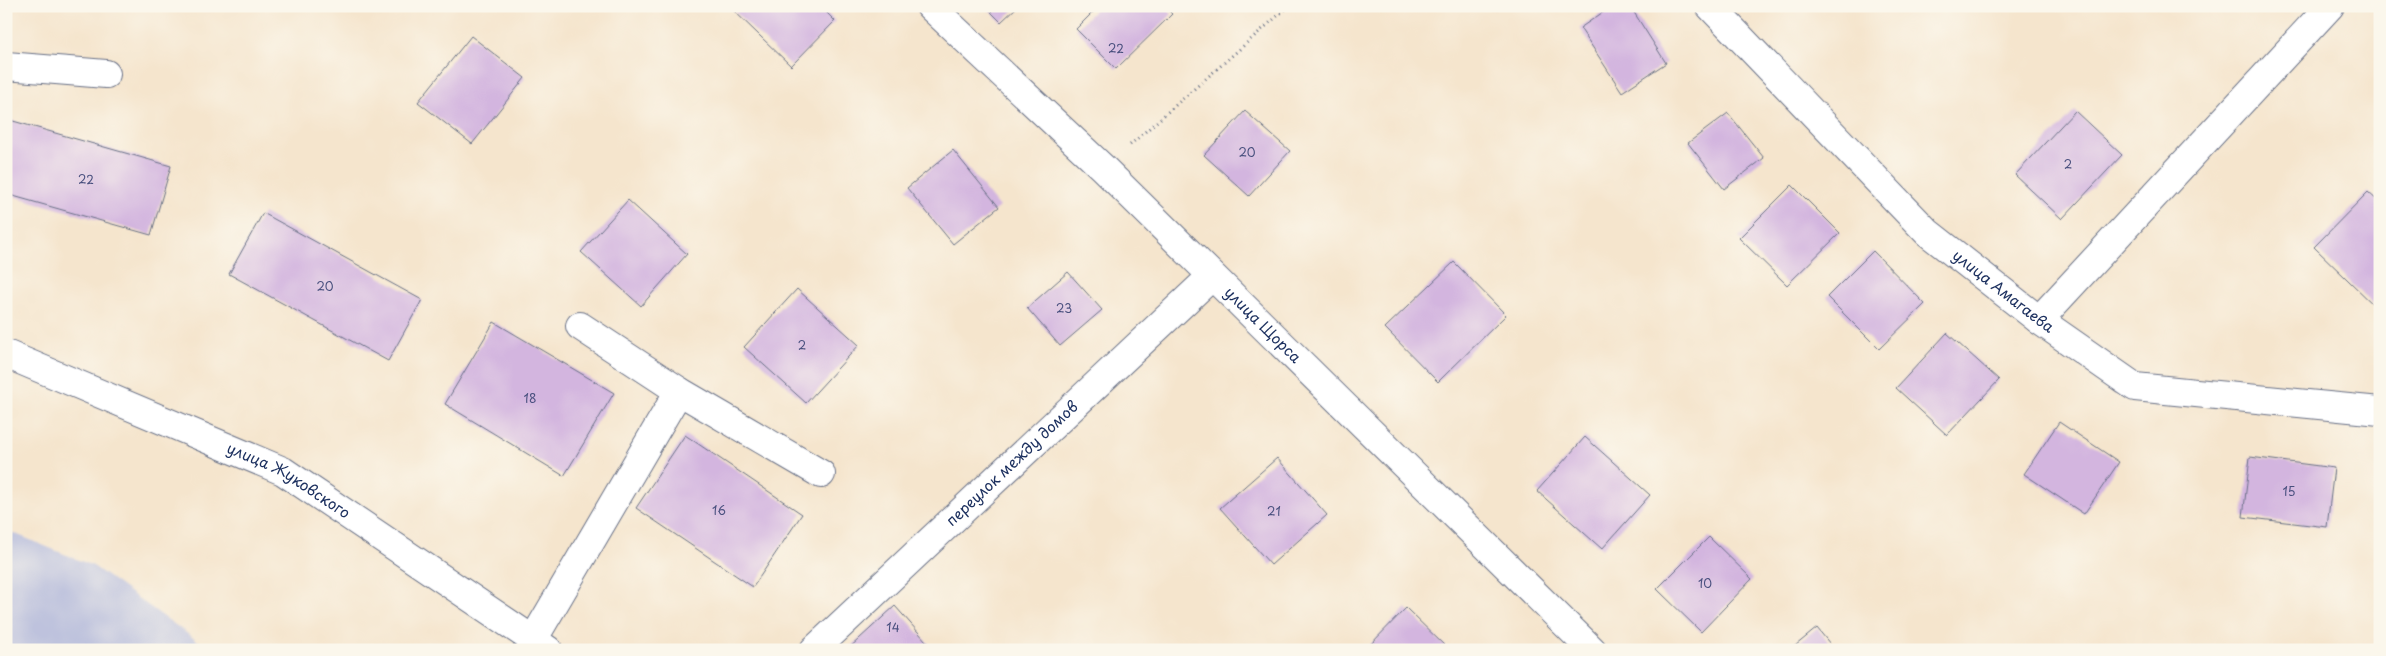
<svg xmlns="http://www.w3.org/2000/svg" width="2386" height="656" font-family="'Playpen Sans',sans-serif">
<rect width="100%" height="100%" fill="#fbf7ec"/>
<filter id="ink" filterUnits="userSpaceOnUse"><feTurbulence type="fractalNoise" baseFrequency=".02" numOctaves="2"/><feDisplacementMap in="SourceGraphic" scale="10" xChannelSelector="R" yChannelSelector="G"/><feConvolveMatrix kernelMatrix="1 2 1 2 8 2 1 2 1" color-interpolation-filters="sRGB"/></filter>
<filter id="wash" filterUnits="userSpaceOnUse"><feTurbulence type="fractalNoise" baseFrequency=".0096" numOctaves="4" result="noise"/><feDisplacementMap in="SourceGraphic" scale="20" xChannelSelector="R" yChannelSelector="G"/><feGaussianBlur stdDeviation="1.12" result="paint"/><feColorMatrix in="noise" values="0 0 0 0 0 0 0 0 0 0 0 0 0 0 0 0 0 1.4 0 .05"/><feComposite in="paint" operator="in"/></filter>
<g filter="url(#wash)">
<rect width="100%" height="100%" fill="#f5e5cd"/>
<path fill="#bec2dd" d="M 6,530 L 93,566 L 210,650 L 6,650 Z"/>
<g id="blocks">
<path fill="#d3b5df" d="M 729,6 L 820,6 L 835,21 L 791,66 Z
M 985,6 L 1018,6 L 1001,22 Z
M 1099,6 L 1164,6 L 1172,14 L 1116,69 L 1076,29 Z
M 1612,6 L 1630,6 L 1666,63 L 1622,92 L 1580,28 Z
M 471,36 L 525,78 L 472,144 L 418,102 Z
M 1245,111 L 1290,151 L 1249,196 L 1204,155 Z
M 2075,111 L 2122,155 L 2062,219 L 2015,175 Z
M 1728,113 L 1764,158 L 1724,189 L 1688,143 Z
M 6,119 L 171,166 L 151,235 L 6,194 Z
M 953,150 L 999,207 L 953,244 L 907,188 Z
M 1792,185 L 1840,233 L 1787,285 L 1739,238 Z
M 2368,192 L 2380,203 L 2380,311 L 2314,247 Z
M 628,200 L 687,254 L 641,306 L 581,252 Z
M 263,213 L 422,300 L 388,361 L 229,274 Z
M 1873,251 L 1925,304 L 1879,349 L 1827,297 Z
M 1454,262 L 1506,315 L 1438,382 L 1385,328 Z
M 1068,272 L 1102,310 L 1060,346 L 1027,308 Z
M 797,289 L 859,345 L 806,403 L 744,347 Z
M 494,322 L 614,393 L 564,476 L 445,404 Z
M 1947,333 L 1999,380 L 1947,435 L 1896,388 Z
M 2059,422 L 2119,462 L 2084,514 L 2024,474 Z
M 685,435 L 802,514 L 753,587 L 636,508 Z
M 1585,437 L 1650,495 L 1602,549 L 1537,491 Z
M 2250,457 L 2334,468 L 2327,527 L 2243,517 Z
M 1277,458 L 1327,515 L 1271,565 L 1220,508 Z
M 1709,537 L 1752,579 L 1701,632 L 1657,589 Z
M 895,606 L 934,650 L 847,650 Z
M 1406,608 L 1449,650 L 1365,650 Z
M 1817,628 L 1835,650 L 1790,650 Z"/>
</g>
</g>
<g filter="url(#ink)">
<use href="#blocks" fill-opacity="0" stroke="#676f85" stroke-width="1"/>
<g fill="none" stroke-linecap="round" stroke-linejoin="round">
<defs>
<g id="minor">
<path id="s1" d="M 930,6 L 1103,168 L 1592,650"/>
<path id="s2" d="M 1710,6 L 1927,232 L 2039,320 L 2135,387 L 2380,411"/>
<path d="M 6,66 L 106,74"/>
<path d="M 2039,320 L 2330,6"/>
<path d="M 580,326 L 679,391"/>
<path id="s3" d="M 6,354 L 283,471 L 548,650"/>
<path d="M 533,640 L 679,391 L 821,474"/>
<path id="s4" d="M 814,650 L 1212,276"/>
</g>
</defs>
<use href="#minor" stroke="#676f85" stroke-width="30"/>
<path stroke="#676f85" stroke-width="3" stroke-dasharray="1 4" stroke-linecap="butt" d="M 1130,145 L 1289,6"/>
<use href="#minor" stroke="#fff" stroke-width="28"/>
</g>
</g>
<g text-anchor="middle" stroke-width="5" stroke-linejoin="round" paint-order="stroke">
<g font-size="12" fill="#49507e">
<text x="1116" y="53">22</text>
<text x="1247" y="157">20</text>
<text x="2068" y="169">2</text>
<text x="86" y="184">22</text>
<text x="325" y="291">20</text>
<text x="1064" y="313">23</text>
<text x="802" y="350">2</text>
<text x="530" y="403">18</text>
<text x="2289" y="496">15</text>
<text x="719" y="515">16</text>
<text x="1274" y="516">21</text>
<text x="1705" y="588">10</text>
<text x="893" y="632">14</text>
</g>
<g font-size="15" fill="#1b2f5e" stroke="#fbf7ec">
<text dy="5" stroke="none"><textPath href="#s2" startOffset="410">улица Амагаева</textPath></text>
<text dy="5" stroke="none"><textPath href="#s1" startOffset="461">улица Щорса</textPath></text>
<text dy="5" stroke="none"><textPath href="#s4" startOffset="272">переулок между домов</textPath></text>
<text dy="5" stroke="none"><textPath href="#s3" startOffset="310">улица Жуковского</textPath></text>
</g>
</g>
<rect width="2386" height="656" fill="none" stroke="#fbf7ec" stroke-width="25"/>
</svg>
